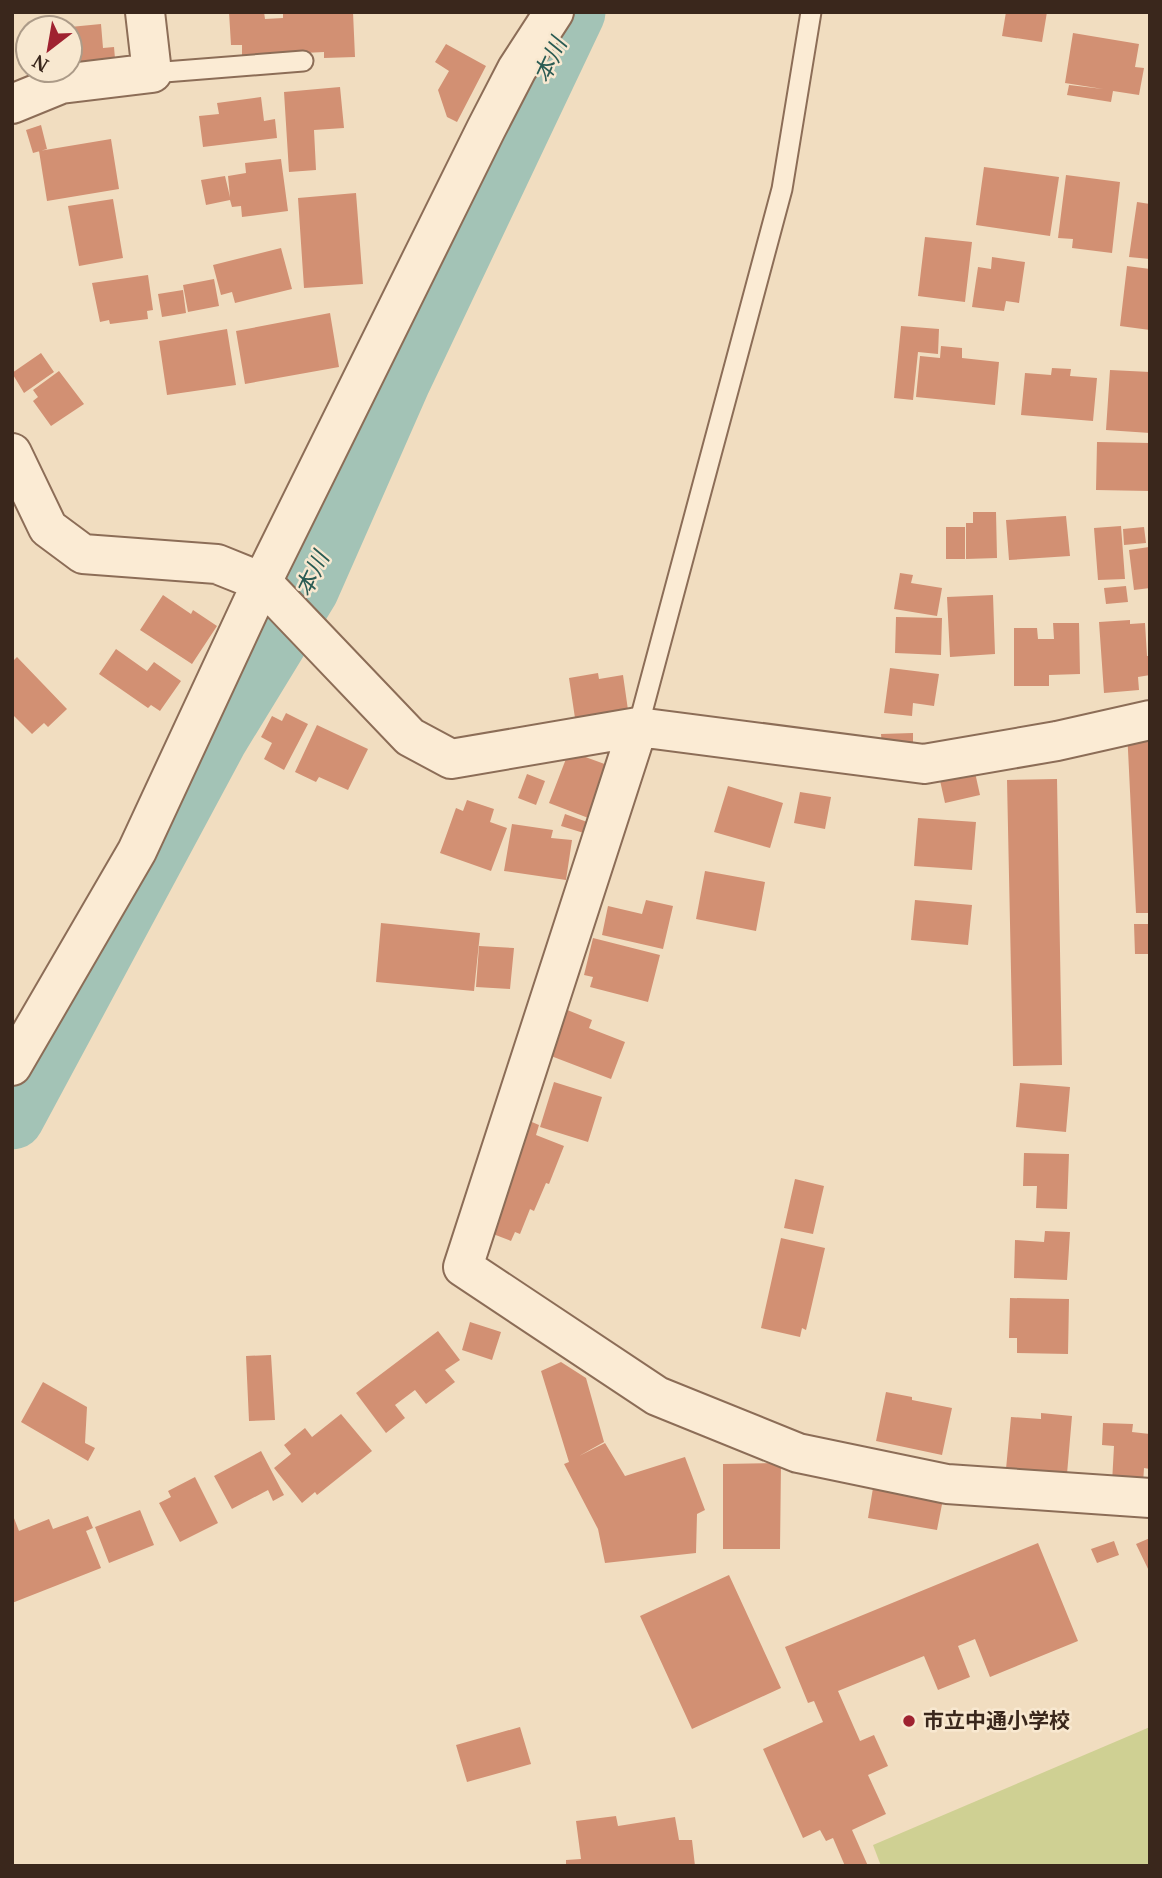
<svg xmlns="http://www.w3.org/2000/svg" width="1162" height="1878" font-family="'PT Serif','Noto Sans JP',serif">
<rect width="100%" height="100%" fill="#f1ddc0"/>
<path fill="#cfd093" d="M 1150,1727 L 1150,1866 L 881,1866 L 873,1845 Z"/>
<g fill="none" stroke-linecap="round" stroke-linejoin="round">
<path stroke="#a3c3b6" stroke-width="65" d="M 12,1117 L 216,737 L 307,588 L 399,379 L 573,12"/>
</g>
<path fill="#d29073" d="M 229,12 L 264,12 L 265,19 L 283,18 L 283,12 L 353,12 L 355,57 L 324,58 L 324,52 L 242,56 L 242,45 L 231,45 Z
M 1006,12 L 1047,12 L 1042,42 L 1002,36 Z
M 101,24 L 103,48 L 114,47 L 116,70 L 35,78 L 35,70 L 70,70 L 70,27 Z
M 1073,33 L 1139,44 L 1135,67 L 1144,68 L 1139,95 L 1113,91 L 1111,102 L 1067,95 L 1069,85 L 1103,89 L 1065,83 Z
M 446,44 L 486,66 L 457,122 L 447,117 L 438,90 L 449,71 L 435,62 Z
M 340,87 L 344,128 L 314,130 L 316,170 L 289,172 L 284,92 Z
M 261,97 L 264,121 L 275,119 L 277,138 L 203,147 L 199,116 L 219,114 L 217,103 Z
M 41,125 L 47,149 L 33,153 L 26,130 Z
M 111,139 L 119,189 L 47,201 L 39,151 Z
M 281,159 L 288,211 L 242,217 L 241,206 L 232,207 L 230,200 L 206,205 L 201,180 L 225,176 L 230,197 L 228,176 L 246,173 L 245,163 Z
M 984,167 L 1059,177 L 1050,236 L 976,225 Z
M 1066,175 L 1120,182 L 1112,253 L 1072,248 L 1073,239 L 1058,238 Z
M 356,193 L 363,284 L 304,288 L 298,198 Z
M 113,199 L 123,258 L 79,266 L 68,206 Z
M 1137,202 L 1150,204 L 1150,259 L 1129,257 Z
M 925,237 L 972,242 L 965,302 L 918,296 Z
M 281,248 L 292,289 L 235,303 L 232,292 L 221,295 L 213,265 Z
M 992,257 L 1025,262 L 1019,303 L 1006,301 L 1004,311 L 972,307 L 978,267 L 991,269 Z
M 1127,266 L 1150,269 L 1150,330 L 1120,326 Z
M 148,275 L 153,310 L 147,311 L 148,319 L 110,324 L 109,320 L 100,322 L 92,283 Z
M 214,279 L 219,306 L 188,312 L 183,285 Z
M 183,290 L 186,313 L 162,317 L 158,294 Z
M 330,313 L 339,367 L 245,384 L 236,331 Z
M 901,326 L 939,329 L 938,354 L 918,352 L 913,400 L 894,398 Z
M 227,329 L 236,385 L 167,395 L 159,341 Z
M 941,346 L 962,348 L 962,358 L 999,362 L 995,405 L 916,397 L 920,356 L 940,358 Z
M 41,353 L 54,372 L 24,393 L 12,373 Z
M 1052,368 L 1071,369 L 1070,376 L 1097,378 L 1093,421 L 1021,415 L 1025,373 L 1051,375 Z
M 1110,370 L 1150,372 L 1150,433 L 1106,430 Z
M 59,371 L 84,404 L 51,426 L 33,401 L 38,397 L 33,390 Z
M 1097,442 L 1150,443 L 1150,491 L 1096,490 Z
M 973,512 L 996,512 L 997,558 L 966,559 L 966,523 L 973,523 Z
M 1066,516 L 1070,556 L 1009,560 L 1006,520 Z
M 1121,526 L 1125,579 L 1098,580 L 1094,528 Z
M 946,527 L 965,527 L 965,559 L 946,559 Z
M 1144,527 L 1146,543 L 1124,545 L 1123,529 Z
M 1149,547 L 1150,588 L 1134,590 L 1129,550 Z
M 900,573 L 913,575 L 911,583 L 942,588 L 937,616 L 894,609 Z
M 1126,586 L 1128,602 L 1106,604 L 1104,588 Z
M 163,595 L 191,614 L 193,610 L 217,626 L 192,664 L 140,630 Z
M 993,595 L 995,654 L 950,657 L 947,597 Z
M 896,617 L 942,618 L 941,655 L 895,653 Z
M 1130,620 L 1130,624 L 1145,623 L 1147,656 L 1150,656 L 1150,675 L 1138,677 L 1139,690 L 1104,693 L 1099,622 Z
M 1053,623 L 1079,623 L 1080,674 L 1049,675 L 1049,686 L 1014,686 L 1014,628 L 1037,628 L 1038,639 L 1054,639 Z
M 116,649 L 147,671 L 154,662 L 181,681 L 160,711 L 151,705 L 148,708 L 99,674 Z
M 17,657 L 67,709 L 48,727 L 44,723 L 32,734 L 12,714 L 12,662 Z
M 890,668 L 939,674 L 934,706 L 913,703 L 912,716 L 884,713 Z
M 598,673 L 599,679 L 623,675 L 628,710 L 575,718 L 569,678 Z
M 286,713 L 308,724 L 284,770 L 264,759 L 272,743 L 261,737 L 272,716 L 282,721 Z
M 317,725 L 368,749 L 348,790 L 319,777 L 316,782 L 295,772 Z
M 1150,729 L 1150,913 L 1136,913 L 1127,730 Z
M 913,733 L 913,746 L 882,747 L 881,734 Z
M 569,751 L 610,766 L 591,819 L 549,803 Z
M 974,768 L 980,795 L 945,803 L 939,776 Z
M 527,774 L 545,781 L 536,805 L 518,798 Z
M 1057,779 L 1062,1065 L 1013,1066 L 1007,780 Z
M 728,786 L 783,803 L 770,848 L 714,832 Z
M 800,792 L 831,797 L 825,829 L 794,823 Z
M 467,800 L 494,809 L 490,822 L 507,828 L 491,871 L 440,853 L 456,808 L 463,811 Z
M 565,814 L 590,823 L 587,834 L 561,826 Z
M 918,818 L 976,822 L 972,870 L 914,866 Z
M 512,824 L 553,830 L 551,838 L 572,840 L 566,880 L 504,871 Z
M 705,871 L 765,882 L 756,931 L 696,919 Z
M 646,900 L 673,906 L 663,949 L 602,935 L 608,906 L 642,914 Z
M 915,900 L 972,905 L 968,945 L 911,940 Z
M 381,923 L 480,933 L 474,991 L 376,982 Z
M 1134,924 L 1150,924 L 1150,954 L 1135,954 Z
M 593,938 L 660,955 L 648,1002 L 590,987 L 593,977 L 584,975 Z
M 479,946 L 514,948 L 510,989 L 476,987 Z
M 555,1005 L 592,1020 L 589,1028 L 625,1042 L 611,1079 L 538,1051 Z
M 554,1082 L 602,1097 L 588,1142 L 540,1127 Z
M 1020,1083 L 1070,1087 L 1066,1132 L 1016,1127 Z
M 520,1117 L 539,1125 L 536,1135 L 564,1146 L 549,1184 L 546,1183 L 534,1211 L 530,1209 L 520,1234 L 515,1232 L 511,1241 L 480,1229 Z
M 1024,1153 L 1069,1154 L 1067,1209 L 1036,1208 L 1037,1186 L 1023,1186 Z
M 795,1179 L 824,1186 L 813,1234 L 784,1228 Z
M 1045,1231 L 1070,1232 L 1067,1280 L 1014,1278 L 1015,1240 L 1044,1242 Z
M 781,1238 L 825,1248 L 806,1330 L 802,1328 L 800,1337 L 761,1328 Z
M 1010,1298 L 1069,1299 L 1068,1354 L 1017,1353 L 1017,1338 L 1009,1338 Z
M 470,1322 L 501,1332 L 492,1360 L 462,1350 Z
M 438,1331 L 460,1360 L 445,1370 L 455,1382 L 426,1404 L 415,1390 L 395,1405 L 405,1418 L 386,1433 L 356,1393 Z
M 271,1355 L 275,1420 L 249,1421 L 246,1356 Z
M 561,1362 L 586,1378 L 604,1442 L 579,1456 L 605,1443 L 625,1476 L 685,1457 L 705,1510 L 697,1514 L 696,1553 L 605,1563 L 598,1529 L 564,1464 L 569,1462 L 541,1371 Z
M 43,1382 L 87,1407 L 85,1443 L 95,1448 L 88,1461 L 21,1422 Z
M 886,1392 L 912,1397 L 912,1400 L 952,1408 L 942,1455 L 876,1441 Z
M 1041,1413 L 1072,1416 L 1067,1474 L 1006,1469 L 1011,1417 L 1041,1419 Z
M 341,1414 L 372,1451 L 317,1495 L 315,1492 L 302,1503 L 274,1468 L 291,1454 L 284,1445 L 305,1428 L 312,1437 Z
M 1103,1423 L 1133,1424 L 1132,1432 L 1150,1434 L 1150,1469 L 1144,1468 L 1143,1484 L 1112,1483 L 1114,1446 L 1102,1445 Z
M 261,1451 L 284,1495 L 273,1501 L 268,1490 L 232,1509 L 214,1476 Z
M 781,1463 L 780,1549 L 723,1549 L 723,1464 Z
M 195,1477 L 218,1523 L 180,1542 L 159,1503 L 171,1497 L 168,1491 Z
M 874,1482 L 944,1494 L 937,1530 L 868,1518 Z
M 140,1510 L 154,1545 L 109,1563 L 95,1527 Z
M 12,1513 L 19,1531 L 49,1519 L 53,1529 L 88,1516 L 93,1528 L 86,1531 L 101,1568 L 12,1603 Z
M 1150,1538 L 1150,1573 L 1136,1544 Z
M 1114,1541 L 1119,1555 L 1097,1563 L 1091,1549 Z
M 1038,1543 L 1078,1641 L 990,1677 L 975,1639 L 958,1646 L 970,1677 L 938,1690 L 924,1656 L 838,1691 L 860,1741 L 874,1735 L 888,1766 L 868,1775 L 886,1814 L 852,1830 L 868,1866 L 845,1866 L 833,1838 L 826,1841 L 820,1830 L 803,1838 L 763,1749 L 823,1722 L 814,1701 L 808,1703 L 785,1647 Z
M 729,1575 L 781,1688 L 692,1729 L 640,1616 Z
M 520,1727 L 531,1764 L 467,1782 L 456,1745 Z
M 616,1816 L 618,1826 L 675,1817 L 679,1840 L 692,1840 L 695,1866 L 566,1866 L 566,1860 L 581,1859 L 576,1821 Z"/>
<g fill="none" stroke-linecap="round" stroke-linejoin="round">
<defs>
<path id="lane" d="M 152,73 L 303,61
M 638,727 L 782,189 L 811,12"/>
<path id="street" d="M 12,104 L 61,84 L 152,73 L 145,12
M 12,453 L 48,528 L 83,554 L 217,564 L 262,582 L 410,737 L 451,759 L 638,727 L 924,764 L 1057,741 L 1150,720
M 638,727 L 463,1267 L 657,1396 L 798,1453 L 947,1484 L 1150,1498
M 12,1066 L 137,851 L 262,582 L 486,129 L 517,69 L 554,12"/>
</defs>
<use href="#lane" stroke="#8c6d57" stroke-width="23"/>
<use href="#street" stroke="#8c6d57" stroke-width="42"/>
<use href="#lane" stroke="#fbebd4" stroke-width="19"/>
<use href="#street" stroke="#fbebd4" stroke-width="38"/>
</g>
<circle fill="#9f2230" stroke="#f8e8d0" stroke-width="2.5" cx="909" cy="1721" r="7"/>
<g text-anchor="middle" stroke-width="5" stroke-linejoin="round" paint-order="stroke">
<g font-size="21" font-weight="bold" fill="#3a271c" stroke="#f8e8d0" text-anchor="start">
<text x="923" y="1728">市立中通小学校</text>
</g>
<g font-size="23" font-style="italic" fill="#2a5b53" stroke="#f8e8d0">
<text transform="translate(550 60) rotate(-65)" y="8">本川</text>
<text transform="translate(312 574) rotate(-64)" y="8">本川</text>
</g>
</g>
<rect width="1162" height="1878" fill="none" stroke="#3a271c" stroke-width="28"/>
<g transform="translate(49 49) rotate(211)"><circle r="33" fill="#f8e8d0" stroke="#ac9b88" stroke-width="2"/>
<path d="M0-5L12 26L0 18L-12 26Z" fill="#9f2230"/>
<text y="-10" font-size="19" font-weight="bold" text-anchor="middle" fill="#3a271c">N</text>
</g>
</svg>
